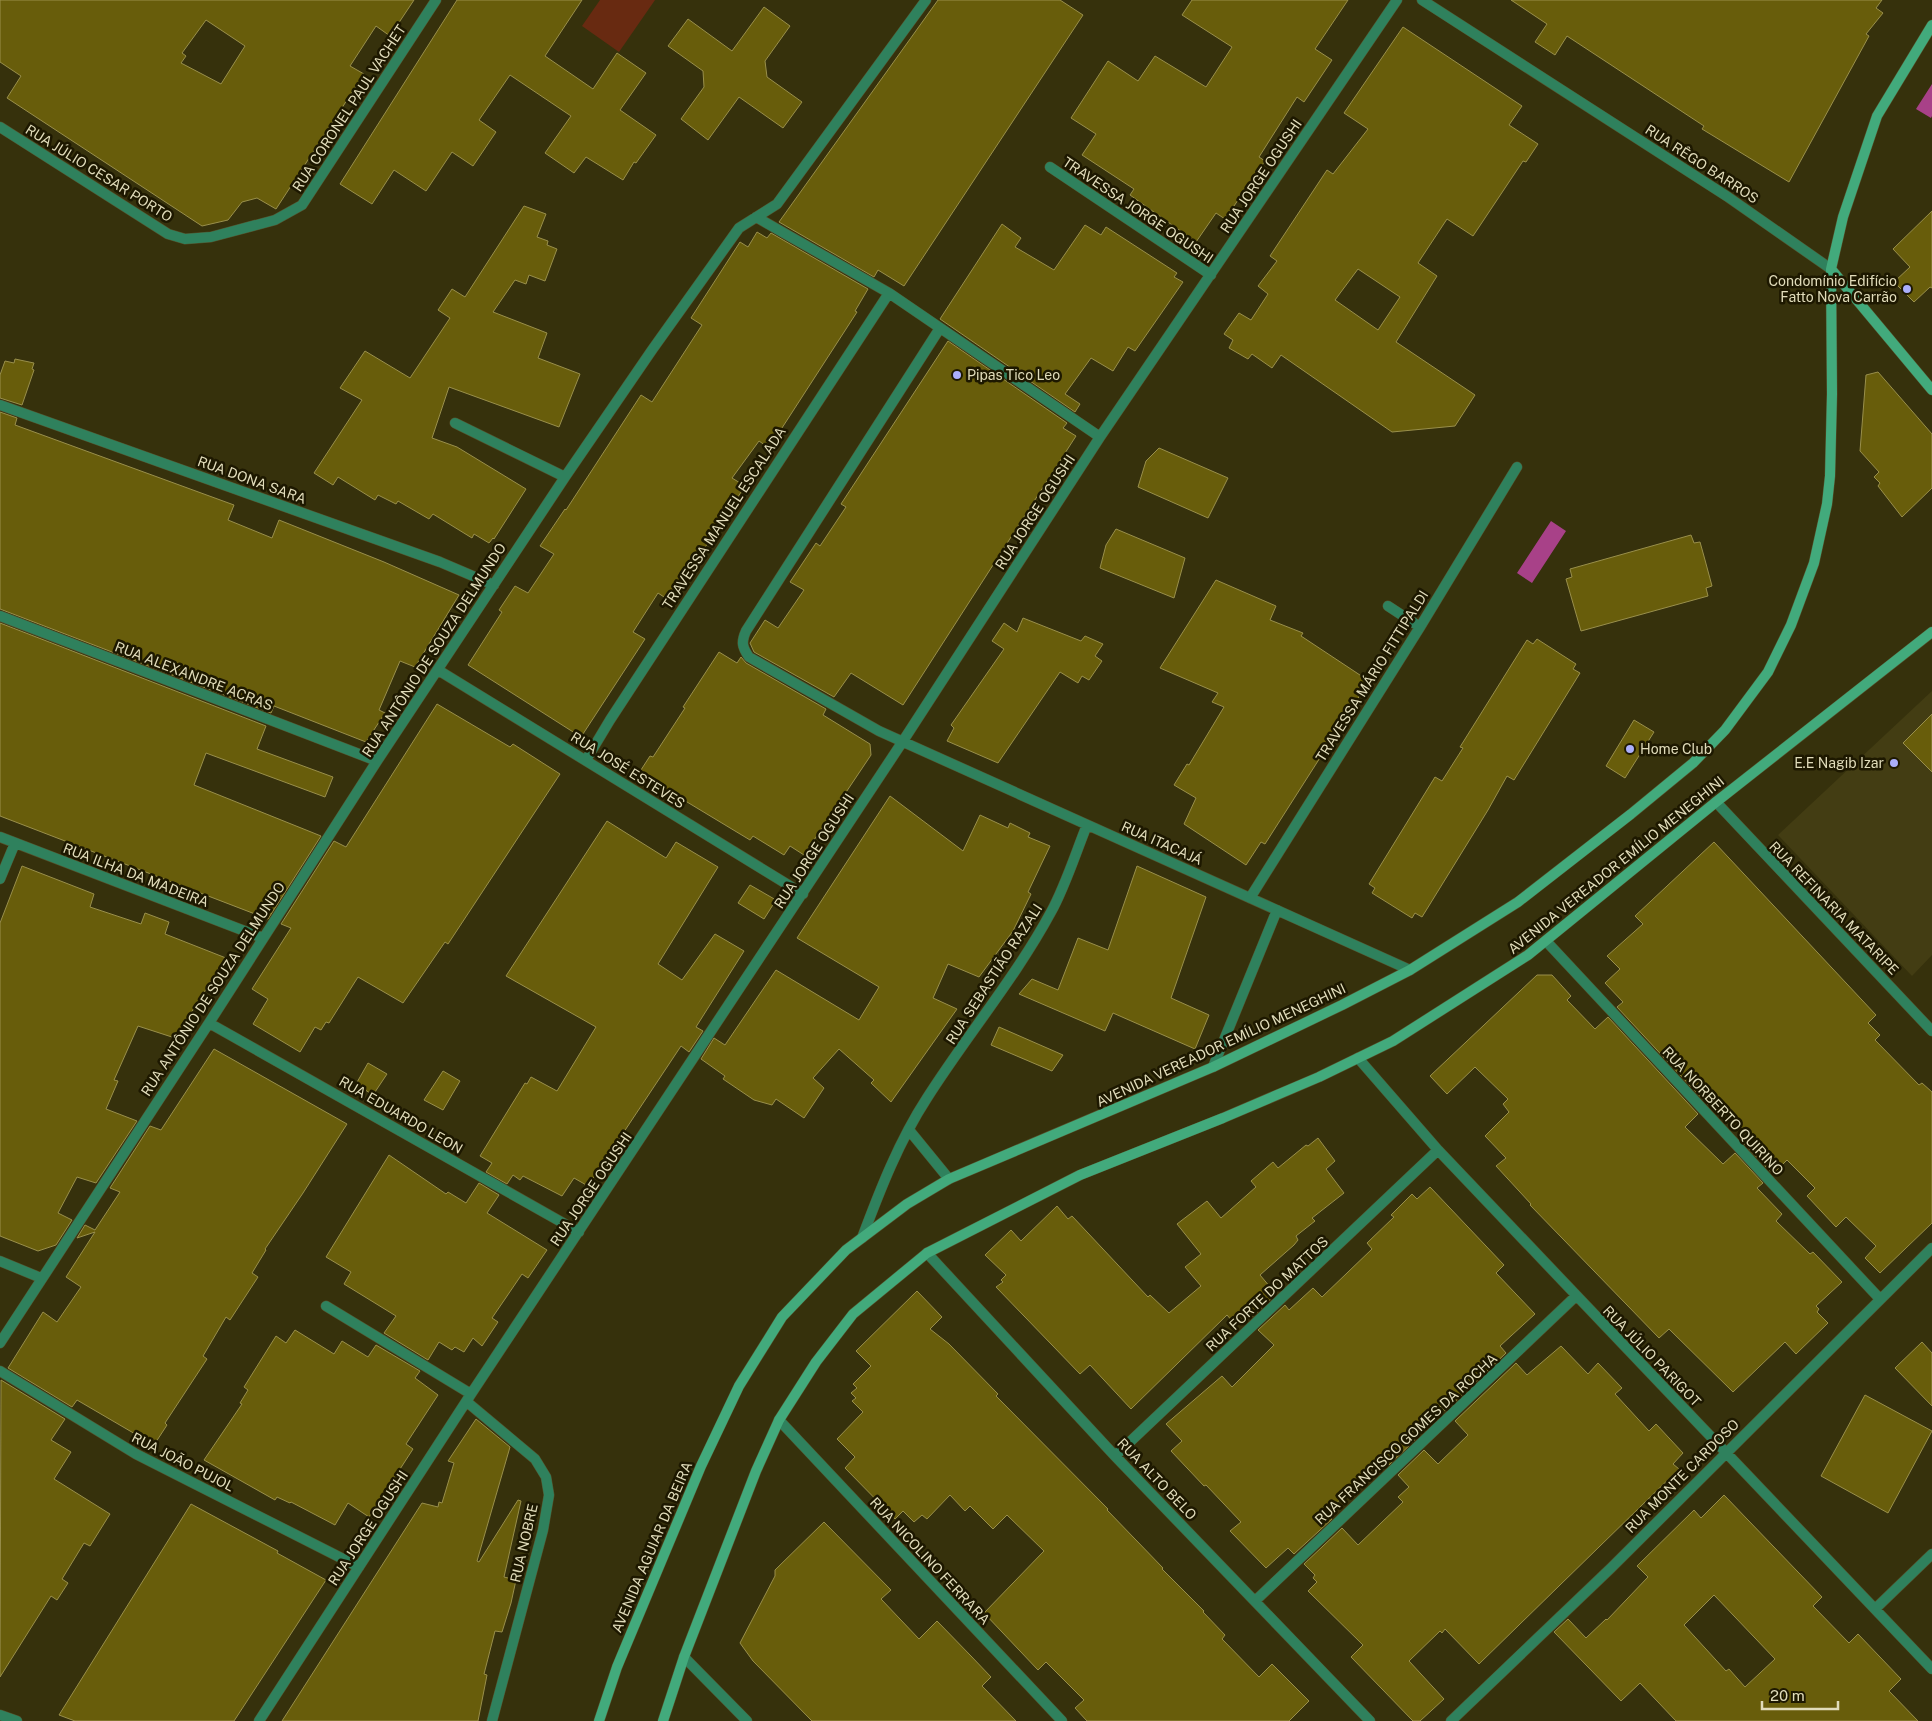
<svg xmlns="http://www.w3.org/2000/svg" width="1932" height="1721" font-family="'Public Sans',sans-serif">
<rect width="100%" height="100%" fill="#36310c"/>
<path fill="#433d13" d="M 1932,691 L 1932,955 L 1912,976 L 1778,835 Z"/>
<path fill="#682a11" d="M 600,0 L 655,0 L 619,52 L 582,26 Z"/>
<path fill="#a84188" d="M 1932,84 L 1932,116 L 1931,118 L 1916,109 Z
M 1551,521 L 1566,531 L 1532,583 L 1517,573 Z"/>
<path fill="#685d0b" stroke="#998f4b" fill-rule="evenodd" d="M 0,0 L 414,0 L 390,36 L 376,26 L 350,66 L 364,74 L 276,209 L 257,198 L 242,202 L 228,220 L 202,226 L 7,98 L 21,76 L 0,62 ZM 206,20 L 245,46 L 221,84 L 181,63 L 186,56 L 182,53 Z
M 457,0 L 582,0 L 545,56 L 593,89 L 617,53 L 646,73 L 620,110 L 656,135 L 636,163 L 634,162 L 623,180 L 586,157 L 574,173 L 545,153 L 571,116 L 510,75 L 479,120 L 496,132 L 473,166 L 452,152 L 426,191 L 394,170 L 372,204 L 340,184 Z
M 938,0 L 1060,0 L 1083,15 L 904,286 L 878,270 L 874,277 L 779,222 Z
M 1192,0 L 1348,0 L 1315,49 L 1332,60 L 1304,102 L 1297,97 L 1259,157 L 1265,161 L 1225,219 L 1216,213 L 1196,242 L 1130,195 L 1134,189 L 1082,155 L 1096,134 L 1071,118 L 1108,61 L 1138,81 L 1155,56 L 1206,87 L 1232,47 L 1182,15 Z
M 1511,0 L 1882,0 L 1876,8 L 1883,13 L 1866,34 L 1869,36 L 1789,182 L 1702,129 L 1704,126 L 1567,36 L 1555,55 L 1535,42 L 1547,24 Z
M 764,7 L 790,26 L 765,61 L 767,77 L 802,102 L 783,128 L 739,97 L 708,140 L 681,119 L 704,87 L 703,71 L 668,46 L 688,19 L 732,51 Z
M 1403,27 L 1522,106 L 1509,125 L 1538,144 L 1526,162 L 1523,161 L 1473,236 L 1447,219 L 1418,263 L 1437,276 L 1396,342 L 1475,395 L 1455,426 L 1392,432 L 1281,355 L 1272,368 L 1252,354 L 1248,359 L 1229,348 L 1233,340 L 1224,334 L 1239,313 L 1251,320 L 1268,294 L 1258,286 L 1277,261 L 1270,256 L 1327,170 L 1333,174 L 1368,129 L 1344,113 ZM 1358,269 L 1400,297 L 1378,330 L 1335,300 Z
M 524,206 L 546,214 L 537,237 L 548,241 L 547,245 L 557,249 L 545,281 L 529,275 L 526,284 L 515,280 L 493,312 L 547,333 L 538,358 L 580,374 L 559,427 L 449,387 L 432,438 L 457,447 L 526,489 L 494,539 L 493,538 L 489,543 L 474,534 L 472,538 L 433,514 L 429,519 L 398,501 L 396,504 L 378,495 L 375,500 L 338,477 L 333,485 L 314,473 L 362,400 L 340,388 L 365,351 L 410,378 L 450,318 L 438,310 L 452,289 L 465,297 Z
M 1932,211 L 1932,288 L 1930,287 L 1914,302 L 1894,282 L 1910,267 L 1893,249 Z
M 1002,224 L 1021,238 L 1015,247 L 1054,270 L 1085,225 L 1101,235 L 1106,227 L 1177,273 L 1174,277 L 1183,282 L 1135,351 L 1128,347 L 1113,371 L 1091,358 L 1065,394 L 1080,404 L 1075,412 L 940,319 Z
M 757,232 L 767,238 L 771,233 L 868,289 L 855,311 L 857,312 L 769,448 L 759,441 L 732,478 L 745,486 L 670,601 L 658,593 L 633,632 L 645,639 L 581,737 L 468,665 L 502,612 L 499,610 L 515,586 L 528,593 L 554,554 L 540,546 L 565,509 L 566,510 L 641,395 L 652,402 L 702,325 L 691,318 L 740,242 L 748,247 Z
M 948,341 L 1067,423 L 1063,428 L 1076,436 L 903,705 L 851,673 L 834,697 L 754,652 L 750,643 L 765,620 L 778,628 L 804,590 L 790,582 L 816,543 L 820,546 L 846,507 L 841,504 Z
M 15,359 L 34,363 L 32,369 L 34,370 L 22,405 L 0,398 L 0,375 L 5,361 L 14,363 Z
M 1878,372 L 1932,434 L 1932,488 L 1902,517 L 1878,486 L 1880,483 L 1874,477 L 1879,472 L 1860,451 L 1866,375 Z
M 0,412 L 17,418 L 15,425 L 234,505 L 228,520 L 272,538 L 279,520 L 384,562 L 459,595 L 415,667 L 400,661 L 379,710 L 385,713 L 366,742 L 274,706 L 271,713 L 0,609 Z
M 1159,448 L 1228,478 L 1208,518 L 1138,487 L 1146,461 Z
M 1116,529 L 1185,558 L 1174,598 L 1100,568 L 1106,545 Z
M 1691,535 L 1694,543 L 1700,542 L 1705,560 L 1712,586 L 1706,588 L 1708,596 L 1581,631 L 1566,579 L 1572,577 L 1570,569 Z
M 1216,580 L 1276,606 L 1270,620 L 1303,633 L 1301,636 L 1369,681 L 1265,844 L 1261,842 L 1246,865 L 1184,824 L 1196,798 L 1174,785 L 1187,764 L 1189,765 L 1224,707 L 1212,702 L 1218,693 L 1160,668 Z
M 1023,618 L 1081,641 L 1085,636 L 1103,644 L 1095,656 L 1102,661 L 1089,680 L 1082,676 L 1078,683 L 1060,672 L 998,763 L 947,741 L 954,728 L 951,725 L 1004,649 L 992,641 L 1004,623 L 1017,632 Z
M 0,623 L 266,726 L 257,749 L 333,777 L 325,797 L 206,753 L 194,785 L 321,836 L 268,919 L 0,816 Z
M 1537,639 L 1576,664 L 1573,669 L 1580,673 L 1514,780 L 1507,776 L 1488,810 L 1422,917 L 1415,913 L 1412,918 L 1372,893 L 1375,888 L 1369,884 L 1435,777 L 1442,781 L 1463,748 L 1460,747 L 1527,640 L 1533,644 Z
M 719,652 L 737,663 L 741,657 L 746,663 L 826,709 L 823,715 L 870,744 L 871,755 L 804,855 L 790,846 L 784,855 L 753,836 L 750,840 L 639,773 L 650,756 L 653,757 L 685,708 L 683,707 Z
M 437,704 L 510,747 L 513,744 L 560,774 L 448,944 L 445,942 L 403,1003 L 358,977 L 329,1023 L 326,1022 L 321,1030 L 315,1027 L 300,1052 L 253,1024 L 268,999 L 252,989 L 291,928 L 281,924 L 334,841 L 346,847 Z
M 1932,714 L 1932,772 L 1903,743 Z
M 1634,720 L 1654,732 L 1625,778 L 1606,766 Z
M 890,796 L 963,851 L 980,815 L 1008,828 L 1010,823 L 1030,833 L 1028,837 L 1050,846 L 1028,892 L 1031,894 L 1013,931 L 979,977 L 948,964 L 933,998 L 957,1009 L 891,1102 L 871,1083 L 874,1080 L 839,1049 L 813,1078 L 824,1088 L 804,1118 L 776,1099 L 772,1105 L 754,1100 L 723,1079 L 725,1076 L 701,1059 L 714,1038 L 725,1045 L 776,970 L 859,1020 L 879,987 L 797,938 Z
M 607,821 L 666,858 L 676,842 L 718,867 L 658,964 L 682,980 L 715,934 L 744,951 L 696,1027 L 703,1031 L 689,1052 L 681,1046 L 588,1186 L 574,1178 L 562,1196 L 523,1176 L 520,1180 L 513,1175 L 507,1184 L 486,1172 L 492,1163 L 480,1156 L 525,1083 L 527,1084 L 531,1077 L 557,1091 L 596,1027 L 506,976 Z
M 1714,842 L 1876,1015 L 1868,1023 L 1880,1035 L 1875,1040 L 1919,1085 L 1922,1083 L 1932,1092 L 1932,1223 L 1880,1273 L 1865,1258 L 1876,1246 L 1846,1217 L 1836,1227 L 1807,1196 L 1815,1188 L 1787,1160 L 1773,1174 L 1744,1144 L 1751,1137 L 1714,1099 L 1708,1105 L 1617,1007 L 1623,1002 L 1605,983 L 1620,969 L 1607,956 L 1643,924 L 1635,916 Z
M 22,866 L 94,894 L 90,907 L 141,924 L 145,913 L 169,922 L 165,934 L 226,958 L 175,1038 L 138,1026 L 114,1080 L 118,1081 L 106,1109 L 137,1121 L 96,1183 L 77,1177 L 58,1213 L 72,1220 L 56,1245 L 38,1251 L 0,1236 L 0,923 Z
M 1137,866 L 1206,897 L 1171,998 L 1209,1015 L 1195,1049 L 1113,1013 L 1105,1031 L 1019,994 L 1032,979 L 1058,990 L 1078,938 L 1108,950 Z
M 750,885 L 776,900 L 764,919 L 738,903 Z
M 1537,975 L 1552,975 L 1571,996 L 1567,1000 L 1595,1029 L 1608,1017 L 1698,1114 L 1685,1127 L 1723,1164 L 1735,1153 L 1763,1183 L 1757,1188 L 1782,1214 L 1776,1221 L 1810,1254 L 1813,1252 L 1842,1282 L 1816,1306 L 1819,1309 L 1817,1312 L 1828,1323 L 1796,1354 L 1785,1342 L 1733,1392 L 1669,1329 L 1659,1338 L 1530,1205 L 1531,1204 L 1496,1166 L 1506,1158 L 1485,1136 L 1509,1112 L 1503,1104 L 1508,1099 L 1475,1067 L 1447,1094 L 1430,1076 Z
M 999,1027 L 1063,1055 L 1052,1071 L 991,1045 Z
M 214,1049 L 347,1124 L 303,1193 L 265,1249 L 266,1250 L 252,1273 L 258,1277 L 230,1320 L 226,1317 L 203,1356 L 207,1359 L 165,1423 L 167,1425 L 154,1445 L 77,1400 L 72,1407 L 8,1368 L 43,1312 L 57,1322 L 81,1287 L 66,1277 L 95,1232 L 77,1238 L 85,1225 L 95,1230 L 120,1192 L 110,1188 L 150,1126 L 161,1130 Z
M 368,1063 L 387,1074 L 373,1095 L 356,1084 Z
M 443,1071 L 460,1081 L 443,1110 L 424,1100 Z
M 1318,1138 L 1335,1161 L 1326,1169 L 1344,1193 L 1312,1218 L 1315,1221 L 1296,1236 L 1298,1240 L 1294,1245 L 1260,1275 L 1276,1294 L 1249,1320 L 1243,1313 L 1233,1322 L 1227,1315 L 1131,1409 L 1090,1365 L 1080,1374 L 996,1287 L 1003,1282 L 1001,1280 L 1006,1275 L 985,1255 L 1011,1230 L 1021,1241 L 1057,1206 L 1068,1219 L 1072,1216 L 1148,1297 L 1150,1295 L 1169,1313 L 1201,1286 L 1185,1267 L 1201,1254 L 1177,1224 L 1207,1201 L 1221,1218 L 1256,1187 L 1251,1181 L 1273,1162 L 1278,1168 L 1306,1145 L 1308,1146 Z
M 389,1155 L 446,1194 L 448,1192 L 466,1203 L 479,1183 L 499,1195 L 487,1213 L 547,1250 L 528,1278 L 522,1274 L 505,1299 L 492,1318 L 498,1322 L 482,1346 L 473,1338 L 464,1352 L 455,1347 L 452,1350 L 439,1342 L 428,1360 L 384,1333 L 396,1316 L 344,1284 L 351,1272 L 326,1257 Z
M 1430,1187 L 1504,1265 L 1496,1273 L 1535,1314 L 1500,1346 L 1506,1353 L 1445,1411 L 1441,1406 L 1409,1434 L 1415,1440 L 1389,1465 L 1383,1459 L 1326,1513 L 1332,1519 L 1294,1554 L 1288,1548 L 1266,1568 L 1230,1531 L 1241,1522 L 1206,1485 L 1204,1486 L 1171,1451 L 1182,1441 L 1166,1424 L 1222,1376 L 1232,1387 L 1274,1345 L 1258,1330 L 1285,1305 L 1289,1310 L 1313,1288 L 1322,1297 L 1372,1249 L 1367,1243 L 1394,1217 L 1391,1215 L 1412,1194 L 1417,1199 Z
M 917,1291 L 942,1317 L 930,1329 L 949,1344 L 998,1394 L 996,1396 L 1108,1509 L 1107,1510 L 1163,1568 L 1162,1569 L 1204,1611 L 1203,1612 L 1225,1635 L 1222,1639 L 1259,1677 L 1272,1664 L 1309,1701 L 1289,1721 L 1087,1721 L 1075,1708 L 1084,1700 L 1046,1662 L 1038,1670 L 984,1613 L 1044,1551 L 1007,1515 L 993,1529 L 970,1506 L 965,1511 L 950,1495 L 927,1519 L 922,1515 L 914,1522 L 903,1511 L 895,1519 L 845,1468 L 855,1457 L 837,1439 L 863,1412 L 852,1401 L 856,1398 L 851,1393 L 857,1388 L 853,1384 L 871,1366 L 856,1351 Z
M 295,1330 L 334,1354 L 342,1341 L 368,1357 L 376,1345 L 420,1371 L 415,1378 L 438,1395 L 406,1444 L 413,1449 L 369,1517 L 348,1503 L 335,1525 L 291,1502 L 290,1503 L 277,1497 L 275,1500 L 204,1460 L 242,1404 L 240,1403 L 248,1390 L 244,1387 L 276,1336 L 286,1343 Z
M 1922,1342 L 1932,1353 L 1932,1406 L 1895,1368 Z
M 1561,1346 L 1588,1374 L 1598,1363 L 1622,1388 L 1615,1394 L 1649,1431 L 1656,1424 L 1683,1453 L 1673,1464 L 1679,1469 L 1479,1664 L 1445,1629 L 1442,1633 L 1440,1631 L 1409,1661 L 1444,1699 L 1420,1721 L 1413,1721 L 1351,1657 L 1363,1645 L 1308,1591 L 1317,1582 L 1313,1578 L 1315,1575 L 1304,1564 L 1342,1528 L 1358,1545 L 1403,1502 L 1398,1497 L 1409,1487 L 1398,1475 L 1424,1450 L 1438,1464 L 1468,1435 L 1455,1421 L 1516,1363 L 1527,1375 Z
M 1,1380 L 65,1419 L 51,1440 L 71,1452 L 54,1479 L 110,1514 L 90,1546 L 84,1543 L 62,1579 L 68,1583 L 57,1600 L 51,1596 L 0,1677 Z
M 1865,1395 L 1932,1431 L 1888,1513 L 1821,1476 Z
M 476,1419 L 510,1447 L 477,1561 L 479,1562 L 518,1500 L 521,1501 L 504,1577 L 516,1580 L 511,1603 L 502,1632 L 495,1631 L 484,1674 L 487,1675 L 478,1721 L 282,1721 L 422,1503 L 438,1507 L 439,1502 L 442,1503 L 454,1463 L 448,1461 Z
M 1724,1495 L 1822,1597 L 1813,1606 L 1849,1643 L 1858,1634 L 1901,1679 L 1889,1691 L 1918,1721 L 1676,1721 L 1640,1683 L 1621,1701 L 1554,1632 L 1568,1619 L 1586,1638 L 1606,1619 L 1607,1620 L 1648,1577 L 1637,1566 L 1694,1510 L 1701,1518 ZM 1714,1595 L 1775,1659 L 1745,1687 L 1729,1669 L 1726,1671 L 1684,1625 Z
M 191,1504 L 278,1551 L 277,1553 L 326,1580 L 234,1721 L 75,1721 L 59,1715 Z
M 824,1522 L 891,1590 L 881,1599 L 919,1639 L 937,1621 L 971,1656 L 991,1677 L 982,1686 L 1016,1721 L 812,1721 L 753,1661 L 740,1643 L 775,1576 L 775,1570 Z"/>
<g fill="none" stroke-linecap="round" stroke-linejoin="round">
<defs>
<path id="minor" d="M 0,127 L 168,234 L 185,239 L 211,237 L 275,220 L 302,205 L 436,0
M 1050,167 L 1211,275
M 756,217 L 889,293 L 1100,437
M 940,328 L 746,631 C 741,642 742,647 749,657 L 879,731 L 1410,970
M 0,405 L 440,562 L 494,585
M 455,423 L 565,477
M 1388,606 L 1420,627
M 0,616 L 377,761
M 438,670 L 803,894
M 586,760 L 610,720 L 889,293
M 1716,802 L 1932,1031
M 0,837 L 263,938
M 0,879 L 15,843
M 1250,898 L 1420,627 L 1517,467
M 1546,941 L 1880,1299
M 209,1023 L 579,1232
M 1358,1058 L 1438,1150 L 1932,1669
M 1213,1067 L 1277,910
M 909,1130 L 949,1179
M 862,1238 C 880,1190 899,1141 927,1098 C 967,1035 1016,977 1051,912 C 1065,887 1076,852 1087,825
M 927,1253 L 1115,1456 L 1370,1721
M 0,1261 L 41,1278
M 326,1306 L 471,1394
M 0,1343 L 209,1023 L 377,761 L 565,477 L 652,350 L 739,228 L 777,204 L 926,0
M 0,1371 L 136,1454 L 359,1567
M 467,1402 L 535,1459 L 546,1477 L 549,1495 L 543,1530 L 492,1721
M 779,1420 L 1062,1721
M 1115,1456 L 1438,1150
M 1255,1601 L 1576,1296
M 1875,1609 L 1932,1554
M 684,1657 L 747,1721
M 0,1715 L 17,1721
M 259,1721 L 471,1394 L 903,741 L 1100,437 L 1397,0
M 1451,1721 L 1611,1568 L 1932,1248"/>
<path id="tertiary" d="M 1422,0 L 1728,197 L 1831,269"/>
<path id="secondary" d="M 1831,269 L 1932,390
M 599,1721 L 617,1667 L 701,1466 L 739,1386 L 782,1317 L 846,1250 L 907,1204 L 949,1179 L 1213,1067 L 1342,1005 L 1410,970 L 1518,902 L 1631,814 L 1693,763 L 1725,730 L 1768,672 L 1791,625 L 1814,563 L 1827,504 L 1830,476 L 1832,394 L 1831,269 L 1843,217 L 1877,116 L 1932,25
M 663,1721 L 684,1657 L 756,1471 L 779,1420 L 816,1362 L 853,1314 L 927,1253 L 1080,1175 L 1223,1118 L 1319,1077 L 1393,1041 L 1528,955 L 1716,802 L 1932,632"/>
</defs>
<use href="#minor" stroke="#55502b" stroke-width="11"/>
<use href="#tertiary" stroke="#55502b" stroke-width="11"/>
<use href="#secondary" stroke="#55502b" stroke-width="11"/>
<use href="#minor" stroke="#2f815d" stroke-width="10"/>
<use href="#tertiary" stroke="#2f815d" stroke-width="10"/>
<use href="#secondary" stroke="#42aa7c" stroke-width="10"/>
</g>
<g fill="#abaffb" stroke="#1d1800" stroke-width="2">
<circle cx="1907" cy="289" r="5"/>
<circle cx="957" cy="375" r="5"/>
<circle cx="1630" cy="749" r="5"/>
<circle cx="1894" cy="763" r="5"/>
</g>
<g text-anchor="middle" stroke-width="5" stroke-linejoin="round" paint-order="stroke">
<g font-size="14" fill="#e1dcba" stroke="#1d1800">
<text transform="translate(349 108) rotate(-57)" y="5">RUA CORONEL PAUL VACHET</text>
<text transform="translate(1702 164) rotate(33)" y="5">RUA RÊGO BARROS</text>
<text transform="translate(99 173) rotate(32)" y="5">RUA JÚLIO CESAR PORTO</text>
<text transform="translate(1261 176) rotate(-56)" y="5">RUA JORGE OGUSHI</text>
<text transform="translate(1138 210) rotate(34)" y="5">TRAVESSA JORGE OGUSHI</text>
<text transform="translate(252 480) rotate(20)" y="5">RUA DONA SARA</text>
<text transform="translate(1035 512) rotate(-57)" y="5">RUA JORGE OGUSHI</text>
<text transform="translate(724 518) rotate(-57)" y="5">TRAVESSA MANUEL ESCALADA</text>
<text transform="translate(434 650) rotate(-57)" y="5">RUA ANTÔNIO DE SOUZA DELMUNDO</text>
<text transform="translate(194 676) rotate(21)" y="5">RUA ALEXANDRE ACRAS</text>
<text transform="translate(1372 676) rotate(-58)" y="5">TRAVESSA MÁRIO FITTIPALDI</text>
<text transform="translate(628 770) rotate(32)" y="5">RUA JOSÉ ESTEVES</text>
<text transform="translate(1162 843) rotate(24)" y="5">RUA ITACAJÁ</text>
<text transform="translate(814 851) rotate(-57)" y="5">RUA JORGE OGUSHI</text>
<text transform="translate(1616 865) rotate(-39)" y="5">AVENIDA VEREADOR EMÍLIO MENEGHINI</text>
<text transform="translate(136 875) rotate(21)" y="5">RUA ILHA DA MADEIRA</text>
<text transform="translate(1834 908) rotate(46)" y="5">RUA REFINARIA MATARIPE</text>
<text transform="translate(994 974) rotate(-57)" y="5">RUA SEBASTIÃO RAZALI</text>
<text transform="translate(213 989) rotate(-57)" y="5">RUA ANTÔNIO DE SOUZA DELMUNDO</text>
<text transform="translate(1221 1045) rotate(-25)" y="5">AVENIDA VEREADOR EMÍLIO MENEGHINI</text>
<text transform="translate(1723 1111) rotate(47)" y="5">RUA NORBERTO QUIRINO</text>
<text transform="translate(401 1115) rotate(30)" y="5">RUA EDUARDO LEON</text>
<text transform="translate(591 1189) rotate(-56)" y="5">RUA JORGE OGUSHI</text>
<text transform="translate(1267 1294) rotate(-43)" y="5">RUA FORTE DO MATTOS</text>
<text transform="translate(1652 1356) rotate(46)" y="5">RUA JÚLIO PARIGOT</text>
<text transform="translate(1406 1439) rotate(-43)" y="5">RUA FRANCISCO GOMES DA ROCHA</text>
<text transform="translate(183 1462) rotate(27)" y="5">RUA JOÃO PUJOL</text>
<text transform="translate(1682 1476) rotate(-45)" y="5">RUA MONTE CARDOSO</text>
<text transform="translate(1157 1479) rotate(46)" y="5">RUA ALTO BELO</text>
<text transform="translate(368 1528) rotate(-57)" y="5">RUA JORGE OGUSHI</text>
<text transform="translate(524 1543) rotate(-77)" y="5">RUA NOBRE</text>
<text transform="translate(652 1547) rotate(-67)" y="5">AVENIDA AGUIAR DA BEIRA</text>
<text transform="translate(930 1561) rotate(47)" y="5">RUA NICOLINO FERRARA</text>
</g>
<g font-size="14" fill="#e1dcba" stroke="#1d1800" text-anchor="end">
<text x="1897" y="286">Condomínio Edifício<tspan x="1897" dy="16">Fatto Nova Carrão</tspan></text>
<text x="967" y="380" text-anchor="start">Pipas Tico Leo</text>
<text x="1640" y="754" text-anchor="start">Home Club</text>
<text x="1884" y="768">E.E Nagib Izar</text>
</g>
</g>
<path d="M1762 1701v8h76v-8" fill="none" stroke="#e1dcba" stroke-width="2.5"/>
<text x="1770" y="1701" font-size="15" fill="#e1dcba" stroke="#1d1800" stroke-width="4" paint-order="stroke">20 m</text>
</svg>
